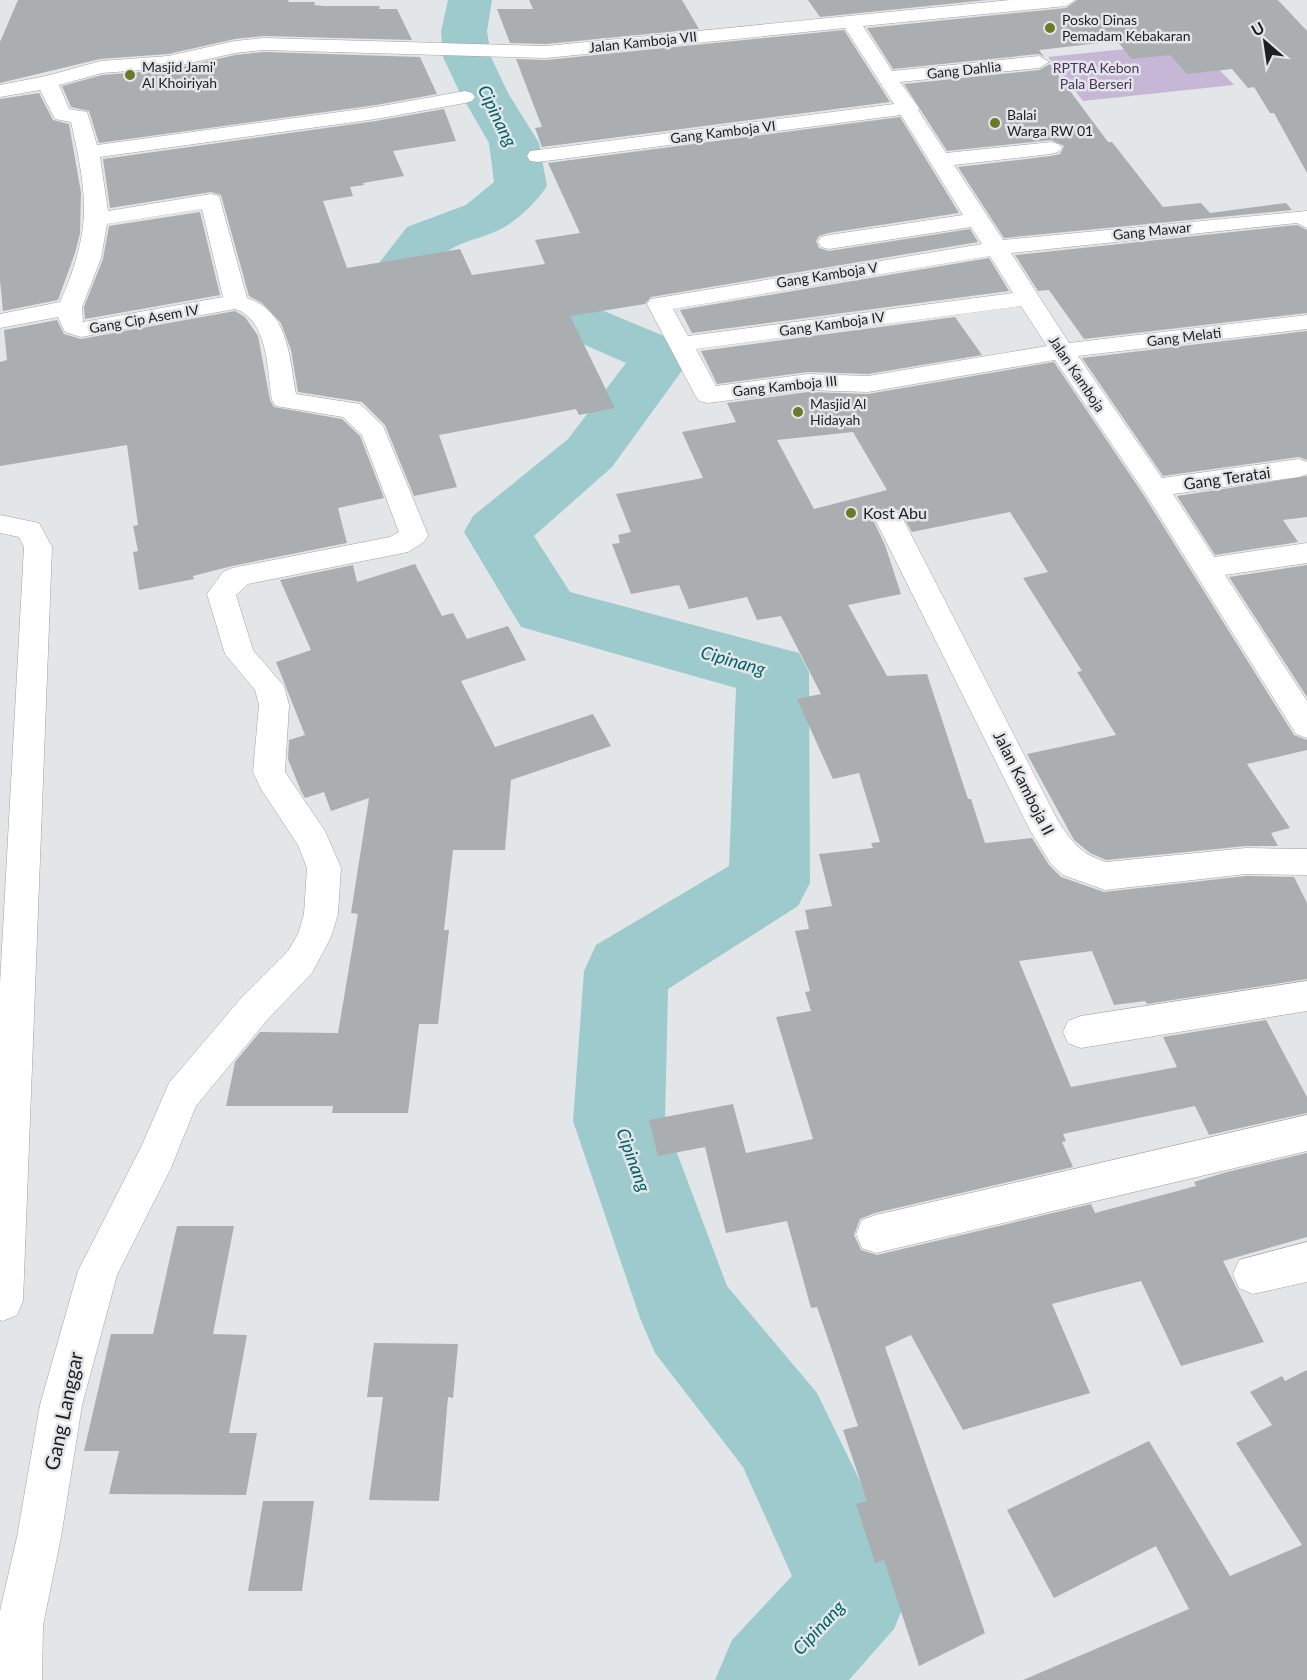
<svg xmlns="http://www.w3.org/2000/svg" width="1307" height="1680" font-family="Lato,sans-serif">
<rect width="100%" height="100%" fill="#e3e6e9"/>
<path fill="#c7b7d7" d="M 1193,42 L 1234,85 L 1083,101 L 1048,57 Z"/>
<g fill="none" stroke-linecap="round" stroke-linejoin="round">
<path fill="#9dcacd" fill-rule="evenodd" d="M 448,0 L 492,0 L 487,31 L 491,57 L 508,93 L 539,143 L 547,186 C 537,201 519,219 503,228 C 481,240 453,241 437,261 L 472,294 L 560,296 L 580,301 L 683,344 L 692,357 L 612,467 L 534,536 L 570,592 L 799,653 L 809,672 L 810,883 L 798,906 L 668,989 L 665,1121 L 727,1286 L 817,1393 L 894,1551 L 910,1590 L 894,1629 L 849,1680 L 715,1680 L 732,1640 L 792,1576 L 743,1467 L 655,1353 L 640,1318 L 573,1121 L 584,971 L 596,945 L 729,866 L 736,688 L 521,627 L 464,532 L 473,516 L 568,439 L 626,363 L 551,330 L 457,328 L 437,323 L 387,275 L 379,263 L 407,227 L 466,205 L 494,182 L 489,143 L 460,93 L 443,57 L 441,31 Z"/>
</g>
<path fill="#aaaeb0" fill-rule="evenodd" d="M 18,0 L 289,0 L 288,2 L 315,2 L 314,5 L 324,6 L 380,6 L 379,9 L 397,9 L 412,40 L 264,36 L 235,39 L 168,54 L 100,59 L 0,83 L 0,42 Z
M 529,0 L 682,0 L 699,29 L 546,44 L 510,43 L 497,9 L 533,9 Z
M 808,0 L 987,0 L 820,17 Z
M 1077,0 L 1278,0 L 1307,31 L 1307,173 L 1274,113 L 1270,113 L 1254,87 L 1248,88 L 1232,69 L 1187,74 L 1170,55 L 1132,59 L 1117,41 L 1039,50 L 1044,57 L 1039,54 L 893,69 L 867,28 L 1066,8 Z
M 844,30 L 890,102 L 542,147 L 535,128 L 542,127 L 516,59 L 546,60 Z
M 264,52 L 420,57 L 437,94 L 376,105 L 99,143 L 89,111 L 71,107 L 62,86 L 102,75 L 168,70 L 235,55 Z
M 1050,64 L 1108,142 L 1112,142 L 1163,207 L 1201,203 L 1210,213 L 1286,203 L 1292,210 L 1004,238 L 958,167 L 1051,156 L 1060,154 L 1064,146 L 1051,140 L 947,151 L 904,84 L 1039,70 Z
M 39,93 L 53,120 L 69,124 L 81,193 L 80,233 L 75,253 L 58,300 L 3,311 L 0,280 L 0,99 Z
M 444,109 L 456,141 L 393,151 L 404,176 L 363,183 L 364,185 L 350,187 L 353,196 L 323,201 L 347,268 L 460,249 L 472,275 L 545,264 L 535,240 L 580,233 L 548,163 L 900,117 L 959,213 L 828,233 L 819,236 L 816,241 L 819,248 L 829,251 L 970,229 L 978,242 L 651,297 L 645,304 L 570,316 L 615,408 L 579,415 L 576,409 L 439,435 L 457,487 L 414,496 L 385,425 L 362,402 L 298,392 L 291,350 L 281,323 L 262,303 L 249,296 L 221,195 L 211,192 L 110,208 L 103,159 L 376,121 Z
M 200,212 L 220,295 L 85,319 L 84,307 L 103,259 L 109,226 Z
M 1297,225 L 1307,230 L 1307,313 L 1084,339 L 1049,290 L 1038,291 L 1015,255 Z
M 989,258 L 1009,291 L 692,333 L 680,310 Z
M 235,311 L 245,317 L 258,336 L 270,400 L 274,407 L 342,419 L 360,436 L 384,498 L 338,508 L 347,543 L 232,566 L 193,576 L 194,579 L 139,590 L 133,552 L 138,551 L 133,526 L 138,525 L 127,445 L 0,466 L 0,362 L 7,360 L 4,330 L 57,320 L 64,334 L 81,339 Z
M 955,317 L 982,355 L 868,374 L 808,372 L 717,384 L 701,351 Z
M 1307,331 L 1307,460 L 1299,457 L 1163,476 L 1082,358 Z
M 1054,362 L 1143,494 L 1294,735 L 1307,740 L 1307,750 L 1247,764 L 1290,828 L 1271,833 L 1278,846 L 1246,846 L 1106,860 L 1090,853 L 1074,840 L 1027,754 L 1116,735 L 1077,672 L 1082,671 L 1023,578 L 1048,572 L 1010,512 L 912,532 L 900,511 L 890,508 L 878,511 L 873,520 L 885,545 L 901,594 L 848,605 L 887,676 L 927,674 L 968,799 L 971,799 L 985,843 L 1032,838 L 1049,865 L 1061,877 L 1104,892 L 1246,876 L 1294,877 L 1307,903 L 1307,979 L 1147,1004 L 1145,1001 L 1114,1005 L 1092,951 L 1019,961 L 1071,1087 L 1177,1067 L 1163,1037 L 1266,1020 L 1307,1097 L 1307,1113 L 1209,1135 L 1195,1106 L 1063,1134 L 1066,1141 L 1062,1142 L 1073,1167 L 875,1213 L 860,1219 L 854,1235 L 861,1250 L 877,1255 L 1091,1204 L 1095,1213 L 1196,1186 L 1194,1182 L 1227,1172 L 1307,1153 L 1307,1237 L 1223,1261 L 1264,1342 L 1181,1366 L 1141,1281 L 1052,1304 L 1090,1393 L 963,1430 L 911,1335 L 885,1347 L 985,1633 L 919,1666 L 884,1560 L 875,1563 L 856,1504 L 867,1501 L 843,1430 L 858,1426 L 817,1307 L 811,1308 L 787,1221 L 726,1233 L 705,1147 L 658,1156 L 649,1120 L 733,1104 L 746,1153 L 813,1139 L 776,1017 L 811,1011 L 805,992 L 810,991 L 795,931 L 809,929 L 805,910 L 832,906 L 819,854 L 873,848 L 871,843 L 880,842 L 859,773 L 833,779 L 797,699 L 821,694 L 781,616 L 757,620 L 747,597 L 689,609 L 679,585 L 631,594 L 612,544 L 620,543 L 618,535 L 631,532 L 616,494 L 703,478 L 682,432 L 736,422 L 727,403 L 808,392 L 868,394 ZM 853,432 L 887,490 L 814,509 L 777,440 Z
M 1307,476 L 1307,517 L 1283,520 L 1298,542 L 1215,555 L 1177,496 Z
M 415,564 L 442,616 L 453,613 L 467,639 L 508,626 L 526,660 L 461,681 L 495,747 L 593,714 L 611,746 L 511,780 L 505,850 L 453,850 L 444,930 L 449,930 L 438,1024 L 419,1024 L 408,1113 L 332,1113 L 333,1106 L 226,1106 L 235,1062 L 260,1032 L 338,1033 L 358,914 L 351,913 L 369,798 L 331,811 L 324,792 L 305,798 L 301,791 L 288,759 L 289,740 L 305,735 L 276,662 L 311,650 L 280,580 L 353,565 L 357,582 Z
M 1307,565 L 1307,697 L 1229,577 Z
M 177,1226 L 234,1226 L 213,1334 L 247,1335 L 229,1433 L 257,1433 L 246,1495 L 109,1494 L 119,1451 L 84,1451 L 111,1334 L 153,1334 Z
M 374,1343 L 458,1344 L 453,1398 L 448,1397 L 439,1501 L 369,1500 L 383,1397 L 367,1397 Z
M 1307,1370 L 1307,1680 L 1023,1680 L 1189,1609 L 1156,1546 L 1054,1598 L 1007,1510 L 1149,1441 L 1230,1576 L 1302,1545 L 1236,1443 L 1272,1425 L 1250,1392 L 1282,1376 L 1285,1381 Z
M 263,1501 L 314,1501 L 302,1591 L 248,1591 Z"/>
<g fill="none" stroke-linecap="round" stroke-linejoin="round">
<defs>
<path id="minor" d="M 1010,0 L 1075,0 L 1066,6 L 863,26 L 892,71 L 1039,56 L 1049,62 L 1039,68 L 900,82 L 919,108 L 918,110 L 946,153 L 1051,142 L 1058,144 L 1062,148 L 1058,152 L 1051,154 L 954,165 L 1003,240 L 1307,211 L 1307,228 L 1297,223 L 1011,253 L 1069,343 L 1307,315 L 1307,329 L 1078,356 L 1162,478 L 1299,459 L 1307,462 L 1307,474 L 1299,477 L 1173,494 L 1214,557 L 1307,543 L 1307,563 L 1225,575 L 1307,701 L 1307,738 L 1296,734 L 1145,493 L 1055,360 L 868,392 L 808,390 L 708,403 L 699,401 L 695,395 L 647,304 L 651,299 L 982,244 L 971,227 L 829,249 L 821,247 L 818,242 L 821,237 L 829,235 L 963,215 L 901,115 L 538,162 L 530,161 L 527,156 L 530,151 L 538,150 L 894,104 L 845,28 L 546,58 L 264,50 L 235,53 L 168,68 L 102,73 L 59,85 L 69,109 L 87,112 L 97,145 L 376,107 L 465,91 L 472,93 L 475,97 L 472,101 L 465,103 L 376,119 L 100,157 L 108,211 L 211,194 L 219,196 L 247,298 C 289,311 289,357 296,394 L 360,404 L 383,426 L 428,535 L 424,542 L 408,552 L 248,584 L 236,595 L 253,650 L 284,686 L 289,705 L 285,772 L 325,831 L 341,868 L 338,914 L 331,937 L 312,973 L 268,1019 L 196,1106 L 171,1168 L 117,1275 L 82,1405 L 61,1537 L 43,1625 L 42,1680 L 0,1680 L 0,1611 L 17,1537 L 40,1405 L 78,1271 L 142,1145 L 169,1083 L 242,997 L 288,951 L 298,934 L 304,914 L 307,868 L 298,845 L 261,789 L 253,772 L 259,705 L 255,690 L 225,654 L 207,594 L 223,572 L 232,568 L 390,537 L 399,532 L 362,435 L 343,417 L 276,406 L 272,400 C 267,371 269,320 235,309 L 81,337 L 65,332 L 58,317 L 0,328 L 0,314 L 60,302 C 92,230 88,197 71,122 L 55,119 L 40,90 L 0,97 L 0,85 L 46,76 L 101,61 L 168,56 L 235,41 L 264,38 L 546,46 ZM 202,209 L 223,297 L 83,322 L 82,307 L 101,258 L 107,224 ZM 990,256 L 1013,293 L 688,336 L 673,309 ZM 1021,306 L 1047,346 L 868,376 L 808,374 L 716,386 L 696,349 Z
M 889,510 L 899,513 L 903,519 L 1058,821 C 1073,843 1079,853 1106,862 L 1246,848 L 1307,849 L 1307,875 L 1246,874 L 1105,890 L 1063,875 L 1051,864 L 1030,830 L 875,519 L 879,513 Z
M 0,515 L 39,523 L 52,547 L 23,1301 L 17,1315 L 3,1321 L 0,1320 L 0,984 L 24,547 L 19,537 L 0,533 Z
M 1307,981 L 1307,1011 L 1081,1048 L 1068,1043 L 1063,1032 L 1068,1021 L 1081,1016 Z
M 1307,1115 L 1307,1151 L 876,1253 L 862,1248 L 856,1234 L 862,1220 L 876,1215 Z
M 1307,1242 L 1307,1282 L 1253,1294 L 1239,1288 L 1233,1274 L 1239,1260 Z"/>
</defs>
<use href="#minor" stroke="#9fa2a5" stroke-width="1"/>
<use href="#minor" fill="#fff" fill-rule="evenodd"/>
</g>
<g fill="#697a28" stroke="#e3e6e9" stroke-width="2">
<circle cx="1050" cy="28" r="6"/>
<circle cx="130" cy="75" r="6"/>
<circle cx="995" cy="123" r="6"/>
<circle cx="798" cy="412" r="6"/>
<circle cx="851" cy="513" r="6"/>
</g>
<g text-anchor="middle" stroke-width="5" stroke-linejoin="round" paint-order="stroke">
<g font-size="14" fill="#1e1f21" stroke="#e3e6e9" text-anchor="start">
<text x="1062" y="25">Posko Dinas<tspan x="1062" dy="16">Pemadam Kebakaran</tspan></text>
<text x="142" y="72">Masjid Jami'<tspan x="142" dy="16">Al Khoiriyah</tspan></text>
<text x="1007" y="120">Balai<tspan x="1007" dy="16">Warga RW 01</tspan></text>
<text x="810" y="409">Masjid Al<tspan x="810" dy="16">Hidayah</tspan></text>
</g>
<g font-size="14" fill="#1e1f21" stroke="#e3e6e9">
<text transform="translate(643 42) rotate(-6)" y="5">Jalan Kamboja VII</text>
<text transform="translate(964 70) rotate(-6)" y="5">Gang Dahlia</text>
<text transform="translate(723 132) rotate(-7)" y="5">Gang Kamboja VI</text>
<text transform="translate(1152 231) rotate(-6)" y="5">Gang Mawar</text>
<text transform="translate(827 275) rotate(-9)" y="5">Gang Kamboja V</text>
<text transform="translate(144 319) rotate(-10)" y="5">Gang Cip Asem IV</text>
<text transform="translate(832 324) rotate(-8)" y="5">Gang Kamboja IV</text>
<text transform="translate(1184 337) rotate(-7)" y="5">Gang Melati</text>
<text transform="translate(1077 374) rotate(56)" y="5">Jalan Kamboja</text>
<text transform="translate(785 386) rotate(-6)" y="5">Gang Kamboja III</text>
</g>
<g font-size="14" fill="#4b335f" stroke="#e3e6e9">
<text x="1096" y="73">RPTRA Kebon<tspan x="1096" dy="16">Pala Berseri</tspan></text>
</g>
<g font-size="16" fill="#1e1f21" stroke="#e3e6e9">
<text transform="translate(1227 478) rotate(-8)" y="6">Gang Teratai</text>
<text transform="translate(1024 783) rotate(63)" y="6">Jalan Kamboja II</text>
</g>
<g font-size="16" fill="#1e1f21" stroke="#e3e6e9" text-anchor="start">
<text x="863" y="519">Kost Abu</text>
</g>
<g font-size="18" font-style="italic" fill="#006267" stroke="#e3e6e9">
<text transform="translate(497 116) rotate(64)" y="6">Cipinang</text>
<text transform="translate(733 661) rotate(16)" y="6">Cipinang</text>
<text transform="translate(633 1160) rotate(70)" y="6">Cipinang</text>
<text transform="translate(819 1628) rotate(-47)" y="6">Cipinang</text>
</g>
<g font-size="20" fill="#1e1f21" stroke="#e3e6e9">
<text transform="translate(64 1411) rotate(-78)" y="7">Gang Langgar</text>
</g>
</g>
<g transform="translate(1265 42) rotate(331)" stroke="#e3e6e9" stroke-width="4.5" paint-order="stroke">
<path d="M0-4.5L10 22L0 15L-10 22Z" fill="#1e1f21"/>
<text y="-9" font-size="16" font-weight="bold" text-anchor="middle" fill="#1e1f21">U</text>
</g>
</svg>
